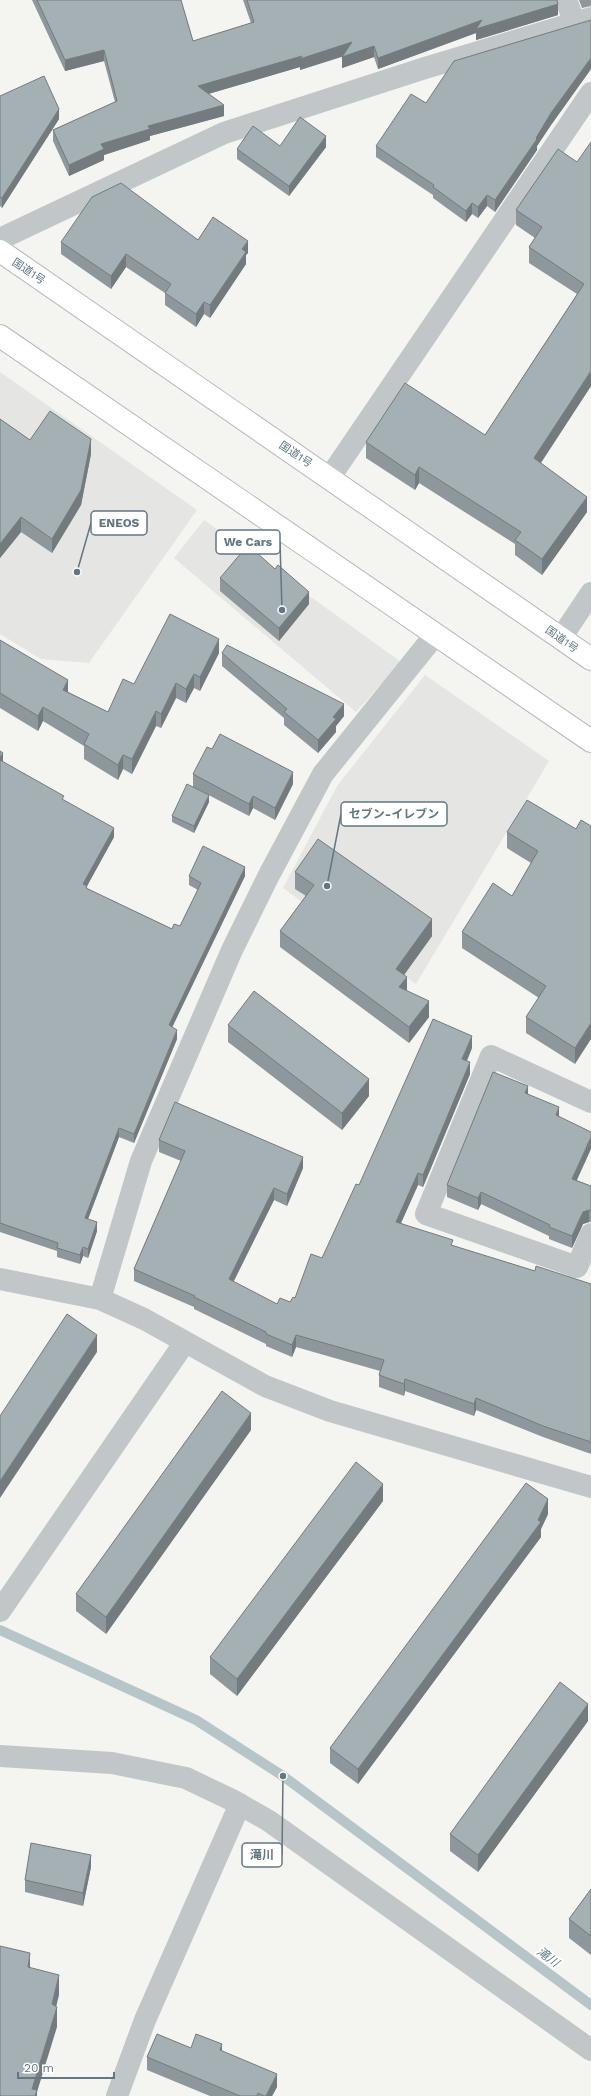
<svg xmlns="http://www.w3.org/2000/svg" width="591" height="2096" font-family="'Work Sans','Noto Sans JP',sans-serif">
<rect width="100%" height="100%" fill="#f4f4f0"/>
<path fill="#e5e5e3" d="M 0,372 L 197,510 L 89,663 L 41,659 L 0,634 Z
M 204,520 L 401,662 L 356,712 L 174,558 Z
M 425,675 L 549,761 L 416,984 L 283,888 L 337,786 Z"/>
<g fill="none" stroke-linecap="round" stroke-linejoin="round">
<path stroke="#b6c5c7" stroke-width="10" d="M 0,1630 L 196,1720 L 283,1776 L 591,2005"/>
<defs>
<path id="trunk" d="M 0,251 L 591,659
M 0,336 L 591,741"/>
</defs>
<use href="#trunk" stroke="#b5b9bc" stroke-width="24"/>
<path stroke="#c1c6c8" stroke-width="22" d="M 566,0 L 575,23
M 0,239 L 224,133 L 425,68 L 591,18
M 330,477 L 591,93
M 561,638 L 591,593
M 591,1102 L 491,1056 L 426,1214 L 577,1267 L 591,1234
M 0,1279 L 100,1299 L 144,1319 L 265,1386 L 330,1411 L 591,1487
M 100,1299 L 141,1161 L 232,950 L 269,875 L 323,774 L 435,635
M 0,1611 L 185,1342
M 0,1756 L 112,1763 L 186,1778 L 234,1801 L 269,1821 L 591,2050
M 117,2096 L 145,2020 L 240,1804"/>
<use href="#trunk" stroke="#fff" stroke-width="22"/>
</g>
<path fill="#8e979b" d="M 32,0 L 181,0 L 193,41 L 251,23 L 243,0 L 557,0 L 558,15 L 476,40 L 476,33 L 378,69 L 374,57 L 342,68 L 342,57 L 300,70 L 300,67 L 208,94 L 224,116 L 150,136 L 150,140 L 104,155 L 104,160 L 69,176 L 53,141 L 53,130 L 115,102 L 104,61 L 65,71 Z
M 579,0 L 591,0 L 591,6 L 582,8 Z
M 591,20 L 591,69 L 551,125 L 537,146 L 537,150 L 495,212 L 487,206 L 478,218 L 472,214 L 466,222 L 433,198 L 433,195 L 376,157 L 376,146 L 426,103 Z
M 0,96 L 59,119 L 2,208 L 0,206 Z
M 326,147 L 289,196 L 237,159 L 237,149 Z
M 577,162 L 591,386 L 541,463 L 587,512 L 542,575 L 515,555 L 515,544 L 419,483 L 415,490 L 366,458 L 366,442 L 485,435 L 577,294 L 529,263 L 529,247 L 535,238 L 516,225 L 516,210 Z
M 198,240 L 248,253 L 246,255 L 246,264 L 210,318 L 204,314 L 196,327 L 165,305 L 165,293 L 126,267 L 111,289 L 61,254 L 61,242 Z
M 0,419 L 30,440 L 91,454 L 81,505 L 52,553 L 21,532 L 0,558 Z
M 220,578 L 309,604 L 279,641 L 220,591 Z
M 0,640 L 68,692 L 108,712 L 134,684 L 219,653 L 200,691 L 194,688 L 186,703 L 176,698 L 161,728 L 156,726 L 132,774 L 123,769 L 118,780 L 84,759 L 84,746 L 43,721 L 38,731 L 0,708 Z
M 222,653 L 344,716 L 336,726 L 336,732 L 318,753 L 284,725 L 284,718 L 222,666 Z
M 0,751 L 3,762 L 64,801 L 114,837 L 87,886 L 87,889 L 172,929 L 180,926 L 198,890 L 189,885 L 189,876 L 245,876 L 172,1026 L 177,1039 L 134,1143 L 119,1137 L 88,1219 L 97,1231 L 88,1258 L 83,1256 L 80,1264 L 57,1257 L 57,1251 L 0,1232 Z
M 193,774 L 293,784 L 275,820 L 253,808 L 249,816 L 193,787 Z
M 209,802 L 194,833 L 172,822 L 172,816 Z
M 576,829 L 575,1064 L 526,1033 L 526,1017 L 539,998 L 462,948 L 462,932 L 512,896 L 531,863 L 507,848 L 507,832 Z
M 295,872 L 432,936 L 404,975 L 407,991 L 429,1017 L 409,1043 L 280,947 L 280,931 L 306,896 L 295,889 Z
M 228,1025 L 369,1096 L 342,1130 L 228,1042 Z
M 472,1048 L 467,1061 L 470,1074 L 423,1187 L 418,1185 L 401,1223 L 453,1246 L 535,1271 L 591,1284 L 591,1454 L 543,1437 L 476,1410 L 474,1416 L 405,1391 L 404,1396 L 379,1387 L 379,1375 L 380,1371 L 296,1347 L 292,1357 L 266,1346 L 266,1344 L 194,1309 L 194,1307 L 134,1281 L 134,1269 L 181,1161 L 159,1152 L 159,1140 L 303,1168 L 287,1206 L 274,1200 L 233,1282 L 277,1304 L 290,1302 L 295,1298 L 322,1258 L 359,1185 Z
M 528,1094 L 559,1117 L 576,1180 L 591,1186 L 591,1222 L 589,1222 L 583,1224 L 572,1248 L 549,1239 L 549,1236 L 481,1204 L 478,1210 L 447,1197 L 447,1185 Z
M 251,1430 L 106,1634 L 76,1611 L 76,1594 Z
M 383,1501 L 237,1696 L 210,1674 L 210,1657 Z
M 548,1514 L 541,1529 L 541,1537 L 358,1784 L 330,1763 L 330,1748 Z
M 588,1721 L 478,1872 L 450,1851 L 450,1834 Z
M 91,1867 L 83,1906 L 25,1892 L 25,1880 Z
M 591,1889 L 591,1955 L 569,1938 L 569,1919 Z
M 191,2048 L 222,2051 L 277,2087 L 272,2096 L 210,2096 L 147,2070 L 147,2057 Z"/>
<path fill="#747b7e" d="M 558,4 L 558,15 L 476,40 L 476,33 L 378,69 L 378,58 L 482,20 Z
M 352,42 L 352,53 L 300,70 L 300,67 L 198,97 L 198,86 L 302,56 Z
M 374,46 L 374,57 L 342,68 L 342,57 Z
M 104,50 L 104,61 L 65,71 L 65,60 Z
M 591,58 L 591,69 L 551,125 L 537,146 L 537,150 L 495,212 L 495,200 L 551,113 Z
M 224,105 L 224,116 L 150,136 L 150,140 L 104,155 L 104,160 L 69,176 L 69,165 L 101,144 L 148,126 Z
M 59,109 L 59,119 L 2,208 L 2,198 Z
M 326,136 L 326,147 L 289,196 L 289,186 Z
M 487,195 L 487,206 L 478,218 L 478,207 Z
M 472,203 L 472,214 L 466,222 L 466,211 Z
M 248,241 L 248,253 L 246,255 L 246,264 L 210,318 L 210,305 L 242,249 Z
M 126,254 L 126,267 L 111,289 L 111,276 Z
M 204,302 L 204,314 L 196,327 L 196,314 Z
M 591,371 L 591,386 L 534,473 L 534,458 Z
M 91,439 L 91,454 L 81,505 L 52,553 L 52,539 Z
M 419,467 L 419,483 L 415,490 L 415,475 Z
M 587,497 L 587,512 L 542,575 L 542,559 Z
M 21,517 L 21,532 L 0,558 L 0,544 Z
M 309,592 L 309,604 L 279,641 L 279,628 Z
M 219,639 L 219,653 L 200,691 L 200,677 Z
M 194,674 L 194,688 L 186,703 L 186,689 Z
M 68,680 L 68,695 L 63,690 Z
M 176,683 L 176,698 L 161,728 L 161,714 Z
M 344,704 L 344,716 L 336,726 L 336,732 L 318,753 L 318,740 L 333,717 Z
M 43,707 L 43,721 L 38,731 L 38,716 Z
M 156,711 L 156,726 L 132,774 L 132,759 Z
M 3,753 L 3,762 L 0,767 L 0,758 Z
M 123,755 L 123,769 L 118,780 L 118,765 Z
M 293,772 L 293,784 L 275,820 L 275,808 Z
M 209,795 L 209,802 L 194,833 L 194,826 Z
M 253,796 L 253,808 L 249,816 L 249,804 Z
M 114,828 L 114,837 L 87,886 L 87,895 L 83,884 Z
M 245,867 L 245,876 L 169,1034 L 169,1025 Z
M 432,919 L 432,936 L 396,986 L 396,969 Z
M 407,977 L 407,994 L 399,987 Z
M 429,1001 L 429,1017 L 409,1043 L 409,1027 Z
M 591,1023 L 591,1039 L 575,1064 L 575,1048 Z
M 177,1030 L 177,1039 L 134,1143 L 134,1134 Z
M 472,1036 L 472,1048 L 462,1071 L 462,1059 Z
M 470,1062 L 470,1074 L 423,1187 L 423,1175 Z
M 369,1079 L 369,1096 L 342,1130 L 342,1113 Z
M 528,1086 L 528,1098 L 525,1093 Z
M 559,1107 L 559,1119 L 556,1115 Z
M 119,1128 L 119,1137 L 85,1227 L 85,1218 Z
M 591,1137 L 591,1149 L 572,1191 L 572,1179 Z
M 303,1157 L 303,1168 L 287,1206 L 287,1194 Z
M 418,1173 L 418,1185 L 396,1234 L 396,1222 Z
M 274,1188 L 274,1200 L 229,1291 L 229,1279 Z
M 481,1192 L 481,1204 L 478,1210 L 478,1198 Z
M 589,1210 L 589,1222 L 583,1224 L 572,1248 L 572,1236 L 583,1212 Z
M 97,1222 L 97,1231 L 88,1258 L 88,1249 Z
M 83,1247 L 83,1256 L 80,1264 L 80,1255 Z
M 97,1335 L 97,1352 L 0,1498 L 0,1481 Z
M 296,1335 L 296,1347 L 292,1357 L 292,1345 Z
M 405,1379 L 405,1391 L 404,1396 L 404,1384 Z
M 476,1398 L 476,1410 L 474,1416 L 474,1404 Z
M 251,1413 L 251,1430 L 106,1634 L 106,1617 Z
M 383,1484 L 383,1501 L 237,1696 L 237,1679 Z
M 548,1499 L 548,1514 L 541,1529 L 541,1537 L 358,1784 L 358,1769 L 538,1520 Z
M 588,1704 L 588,1721 L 478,1872 L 478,1855 Z
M 91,1855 L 91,1867 L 83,1906 L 83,1893 Z
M 30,1953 L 30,1973 L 28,1967 Z
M 59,1975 L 59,1995 L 52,2024 L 52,2004 Z
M 57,2007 L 57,2027 L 37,2092 L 37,2096 L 32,2096 L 32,2089 Z
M 222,2044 L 222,2057 L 220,2050 Z
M 277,2074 L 277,2087 L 272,2096 L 266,2096 Z"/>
<path fill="#a5b0b4" stroke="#747b7e" d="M 37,0 L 181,0 L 193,41 L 254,22 L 247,0 L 557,0 L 558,4 L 476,29 L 482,20 L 378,58 L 374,46 L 342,57 L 352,42 L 300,59 L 302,56 L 198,86 L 224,105 L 148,126 L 150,129 L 101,144 L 104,149 L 69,165 L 53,130 L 117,101 L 104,50 L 65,60 Z
M 591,20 L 591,58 L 551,113 L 536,138 L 537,139 L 495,200 L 487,195 L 478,207 L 472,203 L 466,211 L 433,187 L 434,185 L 376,146 L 411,94 L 426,103 L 454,61 Z
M 44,76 L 59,109 L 2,198 L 0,197 L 0,96 Z
M 300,117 L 326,136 L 289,186 L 237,149 L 253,126 L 280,146 Z
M 591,142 L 591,371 L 534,458 L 587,497 L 542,559 L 515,540 L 521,532 L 419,467 L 415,475 L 366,442 L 405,383 L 485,435 L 584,284 L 529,247 L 542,227 L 516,210 L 558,149 L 577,162 Z
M 121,183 L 198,240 L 213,217 L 248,241 L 242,249 L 246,252 L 210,305 L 204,302 L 196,314 L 165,293 L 171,284 L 126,254 L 111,276 L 61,242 L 92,197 Z
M 50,411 L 91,439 L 81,490 L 52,539 L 21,517 L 0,544 L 0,419 L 30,440 Z
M 248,545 L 275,569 L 278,565 L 309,592 L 279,628 L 220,578 Z
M 170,614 L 219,639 L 200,677 L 194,674 L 186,689 L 176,683 L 161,714 L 156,711 L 132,759 L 123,755 L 118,765 L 84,744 L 89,734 L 43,707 L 38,716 L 0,693 L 0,640 L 68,680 L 63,690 L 108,712 L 123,679 L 134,684 Z
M 227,645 L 344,704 L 333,717 L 336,719 L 318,740 L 284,712 L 287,709 L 222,653 Z
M 220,734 L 293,772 L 275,808 L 253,796 L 249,804 L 193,774 L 207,747 L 212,749 Z
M 0,751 L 3,753 L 0,758 Z
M 0,760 L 64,796 L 62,799 L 114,828 L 83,884 L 87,886 L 86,888 L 172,929 L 174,924 L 180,926 L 201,883 L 189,876 L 203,846 L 245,867 L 169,1025 L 177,1030 L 134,1134 L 119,1128 L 85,1218 L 97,1222 L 88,1249 L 83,1247 L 80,1255 L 57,1248 L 58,1243 L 0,1223 Z
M 187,784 L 209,795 L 194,826 L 172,816 Z
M 527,800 L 576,829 L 581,820 L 591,826 L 591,1023 L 575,1048 L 526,1017 L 546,986 L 462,932 L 493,883 L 512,896 L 538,851 L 507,832 Z
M 318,839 L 432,919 L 396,969 L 407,977 L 399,987 L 429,1001 L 409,1027 L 280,931 L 314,885 L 295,872 Z
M 254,991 L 369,1079 L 342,1113 L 228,1025 Z
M 433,1019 L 472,1036 L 462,1059 L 470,1062 L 423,1175 L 418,1173 L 396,1222 L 453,1240 L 451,1245 L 535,1271 L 536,1266 L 591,1284 L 591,1442 L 543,1426 L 476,1398 L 474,1404 L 405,1379 L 404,1384 L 379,1375 L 384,1360 L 296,1335 L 292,1345 L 266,1334 L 266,1332 L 194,1297 L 195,1296 L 134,1269 L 185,1151 L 159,1140 L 175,1102 L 303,1157 L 287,1194 L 274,1188 L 229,1279 L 277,1304 L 280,1298 L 290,1302 L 293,1297 L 295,1298 L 311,1254 L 322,1258 L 356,1184 L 359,1185 Z
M 493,1072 L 528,1086 L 525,1093 L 559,1107 L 556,1115 L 591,1132 L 591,1137 L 572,1179 L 591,1186 L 591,1210 L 589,1210 L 583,1212 L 572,1236 L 549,1227 L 550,1225 L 481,1192 L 478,1198 L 447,1185 Z
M 67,1314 L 97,1335 L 0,1481 L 0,1416 Z
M 222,1391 L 251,1413 L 106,1617 L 76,1594 Z
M 356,1462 L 383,1484 L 237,1679 L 210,1657 Z
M 526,1483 L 548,1499 L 538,1520 L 541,1522 L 358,1769 L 330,1748 Z
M 560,1682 L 588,1704 L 478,1855 L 450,1834 Z
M 31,1843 L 91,1855 L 83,1893 L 25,1880 Z
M 591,1889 L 591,1936 L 569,1919 Z
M 0,1946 L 30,1953 L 28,1967 L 59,1975 L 52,2004 L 57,2007 L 32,2089 L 37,2090 L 35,2096 L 0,2096 Z
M 157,2034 L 191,2048 L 196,2034 L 222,2044 L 220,2050 L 277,2074 L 266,2096 L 264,2096 L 258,2093 L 257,2096 L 240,2096 L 147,2057 Z"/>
<g text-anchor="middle" stroke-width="4" stroke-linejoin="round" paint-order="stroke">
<g font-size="11" fill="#617783" stroke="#fff">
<text transform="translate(29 271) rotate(34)" y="4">国道1号</text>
<text transform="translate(296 454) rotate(34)" y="4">国道1号</text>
<text transform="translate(562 639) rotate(35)" y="4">国道1号</text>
</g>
<g font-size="12" font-style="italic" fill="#5d7b80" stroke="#fff">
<text transform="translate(548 1957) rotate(37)" y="4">滝川</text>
</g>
</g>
<path fill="none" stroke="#617783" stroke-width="1.5" d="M77 572L91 523M282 610L280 542M327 886L341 814M283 1776L282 1855"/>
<g fill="#617783" stroke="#fff" stroke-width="1.5">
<circle cx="77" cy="572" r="4"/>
<circle cx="282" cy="610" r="4"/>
<circle cx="327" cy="886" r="4"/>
<circle cx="283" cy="1776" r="4"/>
</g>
<g fill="#fff" stroke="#617783" stroke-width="1.5">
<rect x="91" y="511" width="56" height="24" rx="4"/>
<rect x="216" y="530" width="64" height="24" rx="4"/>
<rect x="341" y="802" width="106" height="24" rx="4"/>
<rect x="242" y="1843" width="40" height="24" rx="4"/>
</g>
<g font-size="12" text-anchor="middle" font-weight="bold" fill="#617783">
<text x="119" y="527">ENEOS</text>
<text x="248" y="546">We Cars</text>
<text x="394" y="818">セブン-イレブン</text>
<text x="262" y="1859">滝川</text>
</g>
<path d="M18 2072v6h96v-6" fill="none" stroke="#617783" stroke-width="2"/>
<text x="24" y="2072" font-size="12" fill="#617783" stroke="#ffffff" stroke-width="3" paint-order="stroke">20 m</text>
</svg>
